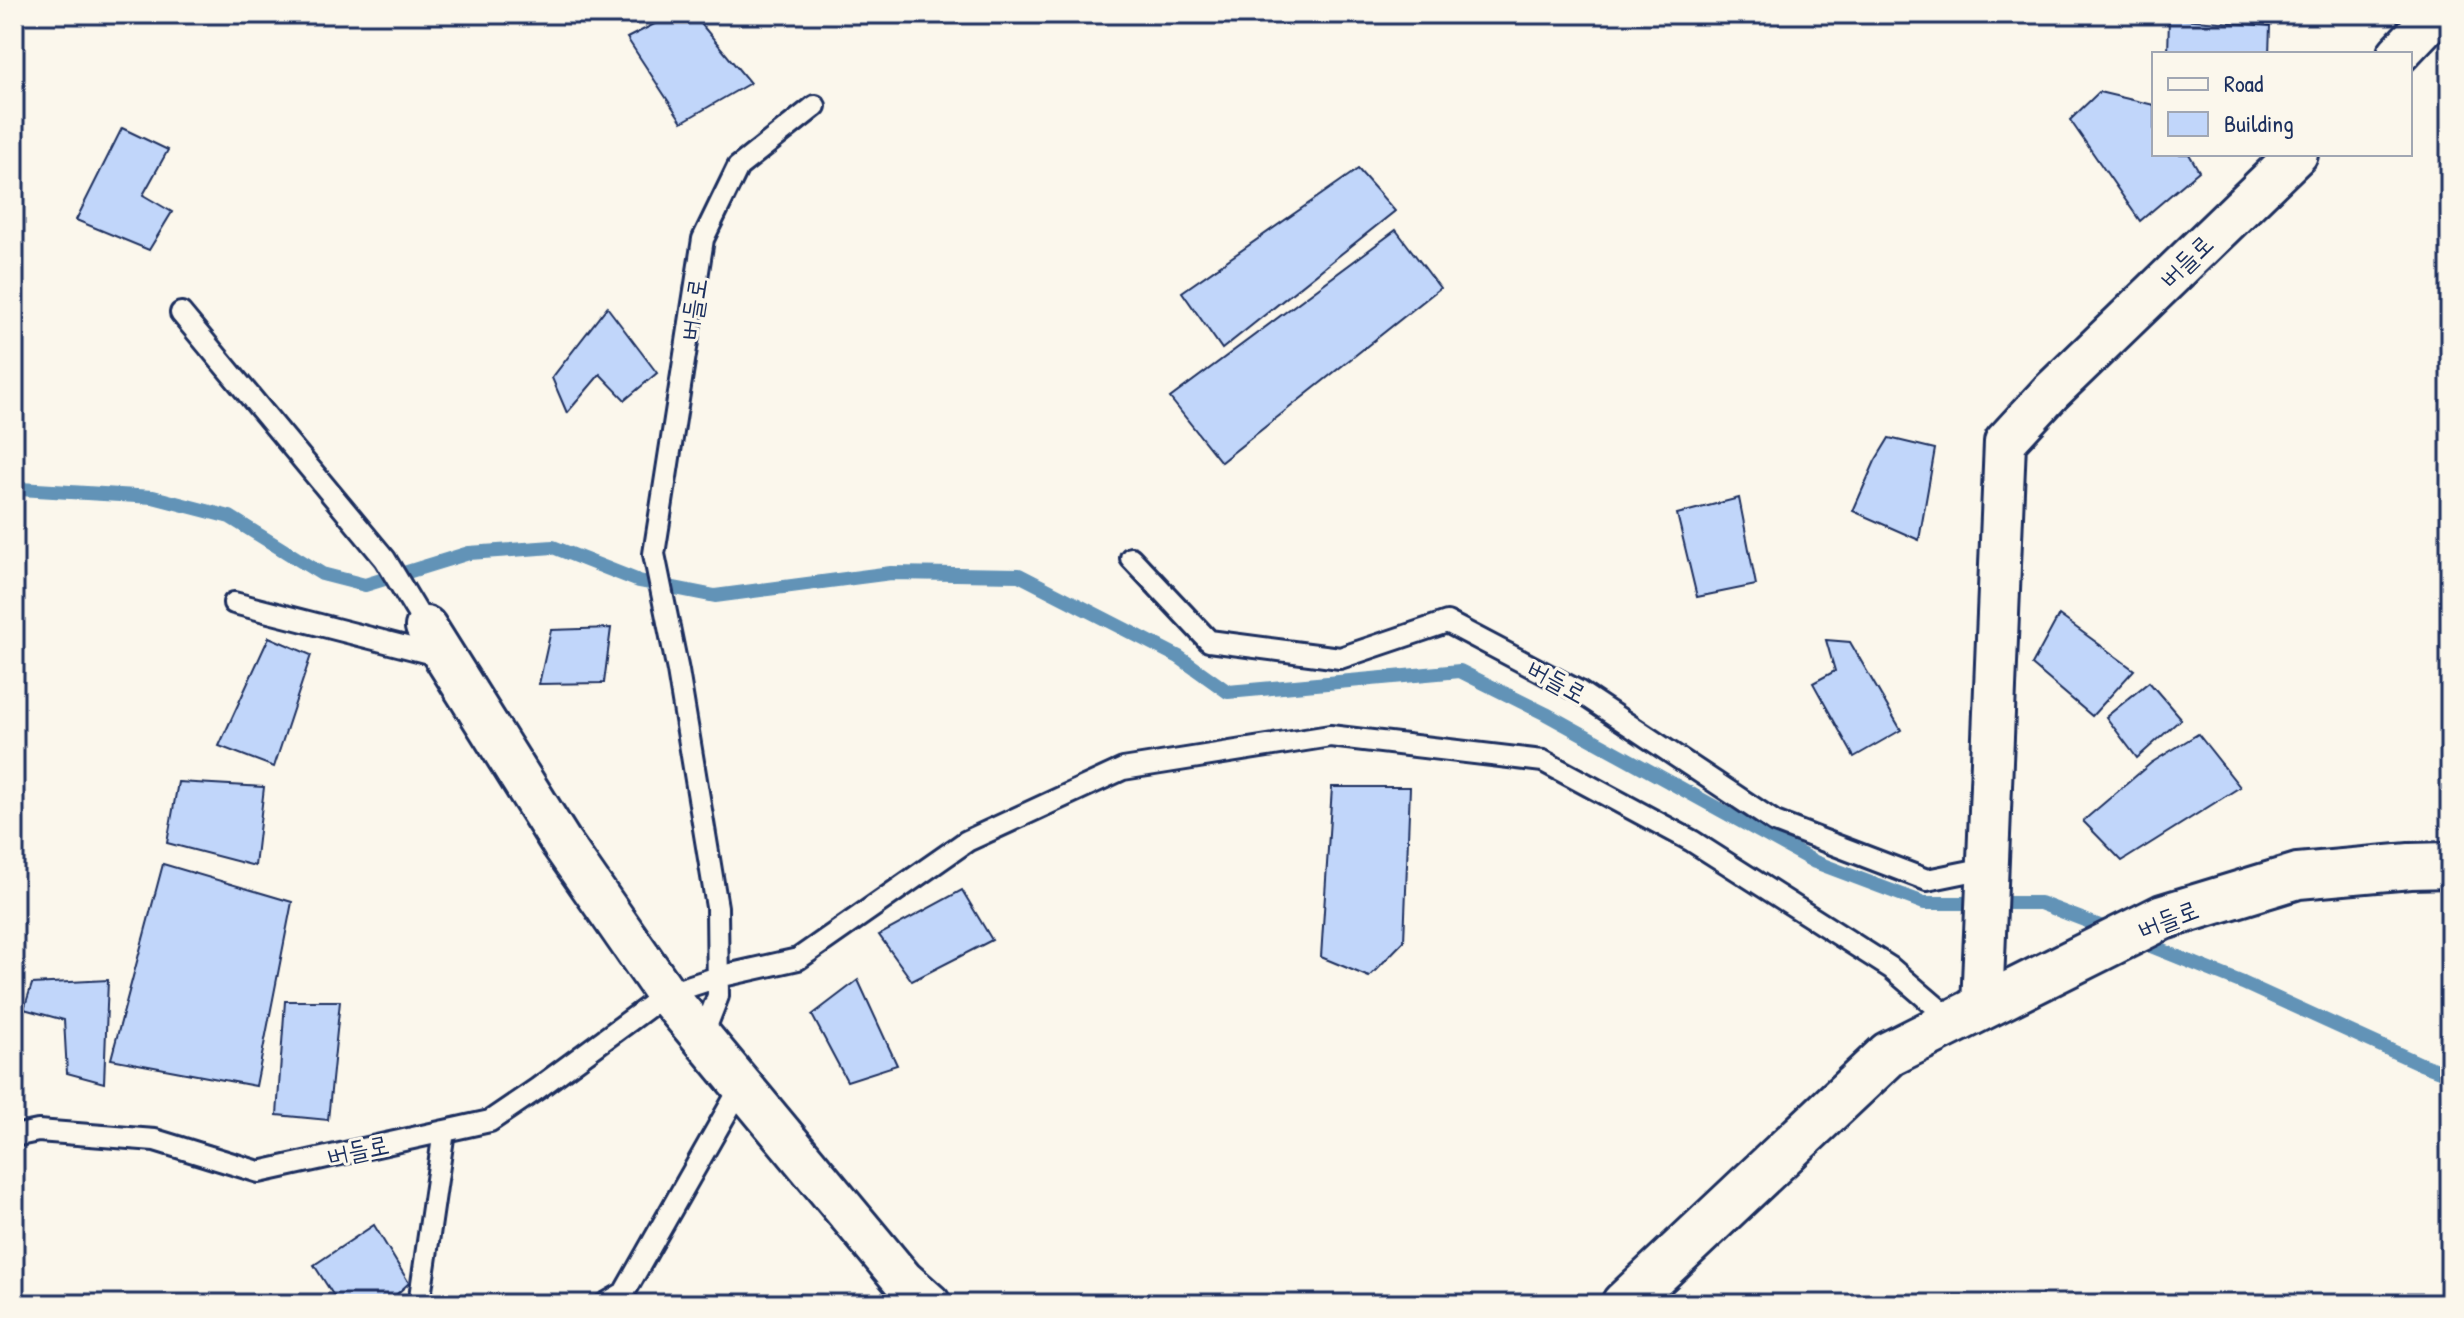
<svg xmlns="http://www.w3.org/2000/svg" width="2464" height="1318" font-family="'Patrick Hand','Poor Story',sans-serif">
<rect width="100%" height="100%" fill="#fbf7ec"/>
<filter id="ink" filterUnits="userSpaceOnUse"><feTurbulence type="fractalNoise" baseFrequency=".0125" numOctaves="2"/><feDisplacementMap in="SourceGraphic" scale="16" xChannelSelector="R" yChannelSelector="G"/><feConvolveMatrix kernelMatrix="1 2 1 2 8 2 1 2 1" color-interpolation-filters="sRGB"/></filter>
<g filter="url(#ink)">
<g fill="none" stroke-linecap="round" stroke-linejoin="round">
<path stroke="#6293b7" stroke-width="14" d="M 14,486 L 20,489 L 153,497 L 230,517 L 322,574 L 365,585 L 469,553 L 553,547 L 639,581 L 715,596 L 891,573 L 1019,575 L 1179,657 L 1228,692 L 1460,671 L 1546,714 L 1815,862 L 1924,903 L 2040,903 L 2113,931
M 2136,940 L 2243,983 L 2421,1064 L 2450,1075"/>
</g>
<path fill="#c1d6fa" stroke="#1b2f5e" stroke-width="2" d="M 674,14 L 693,14 L 750,83 L 682,122 L 627,38 Z
M 2169,18 L 2270,26 L 2269,54 L 2168,54 Z
M 2099,92 L 2154,105 L 2154,154 L 2189,154 L 2199,171 L 2140,221 L 2070,120 Z
M 122,128 L 168,150 L 143,195 L 172,212 L 149,250 L 76,220 Z
M 1358,169 L 1395,211 L 1222,349 L 1182,292 Z
M 1396,230 L 1440,288 L 1221,462 L 1170,398 Z
M 607,307 L 657,373 L 625,400 L 600,374 L 567,413 L 552,378 Z
M 1889,438 L 1935,449 L 1919,540 L 1853,511 L 1875,461 Z
M 1739,498 L 1756,585 L 1697,597 L 1677,514 Z
M 2059,615 L 2134,670 L 2092,716 L 2032,665 Z
M 611,628 L 604,683 L 539,684 L 551,630 Z
M 269,637 L 311,655 L 274,767 L 219,746 Z
M 1826,640 L 1850,642 L 1901,730 L 1854,757 L 1813,683 L 1835,671 Z
M 2149,682 L 2181,719 L 2137,758 L 2106,717 Z
M 2198,734 L 2240,787 L 2122,861 L 2083,821 L 2151,763 Z
M 178,782 L 264,787 L 255,866 L 167,843 Z
M 1332,787 L 1410,787 L 1404,941 L 1369,977 L 1321,957 Z
M 163,864 L 292,902 L 256,1086 L 111,1059 Z
M 962,890 L 992,940 L 912,981 L 879,935 Z
M 108,980 L 104,1083 L 67,1073 L 64,1020 L 24,1009 L 32,984 Z
M 858,980 L 897,1065 L 847,1081 L 812,1015 Z
M 285,1001 L 340,1001 L 328,1120 L 277,1115 Z
M 374,1225 L 409,1283 L 386,1304 L 339,1304 L 314,1265 Z"/>
<g fill="none" stroke-linecap="round" stroke-linejoin="round">
<defs>
<path id="lane" d="M 181,313 L 385,559 L 426,627
M 1131,558 L 1209,641 L 1340,658 L 1447,622 L 1578,691 L 1775,822 L 1927,880 L 1986,868
M 234,603 L 441,656
M 702,1037 L 718,996 L 717,907 L 678,671 L 654,554 L 703,239 L 738,167 L 815,106
M 14,1136 L 38,1131 L 155,1140 L 259,1172 L 490,1121 L 537,1089 L 666,994 L 718,977 L 798,959 L 967,841 L 1123,769 L 1330,736 L 1543,761 L 1692,841 L 1891,968 L 1954,1022
M 419,1304 L 444,1131
M 605,1304 L 624,1293 L 742,1085"/>
<path id="street" d="M 2398,54 L 2436,14
M 426,627 L 562,844 L 666,994 L 903,1280 L 930,1304
M 1982,1007 L 2005,442 L 2051,392 L 2297,154"/>
<path id="secondary" d="M 1624,1304 L 1889,1054 L 2163,917 L 2298,876 L 2410,866 L 2450,865"/>
</defs>
<use href="#lane" stroke="#1b2f5e" stroke-width="26"/>
<use href="#street" stroke="#1b2f5e" stroke-width="46"/>
<use href="#secondary" stroke="#1b2f5e" stroke-width="50"/>
<use href="#lane" stroke="#fbf7ec" stroke-width="20"/>
<use href="#street" stroke="#fbf7ec" stroke-width="40"/>
<use href="#secondary" stroke="#fbf7ec" stroke-width="44"/>
</g>
</g>
<g text-anchor="middle" stroke-width="6" stroke-linejoin="round" paint-order="stroke">
<g font-size="26" fill="#1b2f5e" stroke="#fbf7ec">
<text transform="translate(2186 261) rotate(-44)" y="9">버들로</text>
<text transform="translate(693 309) rotate(-81)" y="9">버들로</text>
<text transform="translate(1557 681) rotate(29)" y="9">버들로</text>
<text transform="translate(2168 919) rotate(-21)" y="9">버들로</text>
<text transform="translate(358 1150) rotate(-12)" y="9">버들로</text>
</g>
</g>
<rect width="2464" height="1318" fill="none" stroke="#fbf7ec" stroke-width="48"/>
<rect x="24" y="24" width="2416" height="1270" fill="none" stroke="#1b2f5e" stroke-width="3" filter="url(#ink)"/>
<rect x="2152" y="52" width="260" height="104" fill="#fbf7ec" stroke="#a1a7b3" stroke-width="2"/>
<rect x="2168" y="78" width="40" height="12" fill="#fbf7ec" stroke="#a1a7b3" stroke-width="2"/>
<text x="2224" y="92" font-size="24" fill="#1b2f5e">Road</text>
<rect x="2168" y="112" width="40" height="24" fill="#c1d6fa" stroke="#a1a7b3" stroke-width="2"/>
<text x="2224" y="132" font-size="24" fill="#1b2f5e">Building</text>
</svg>
